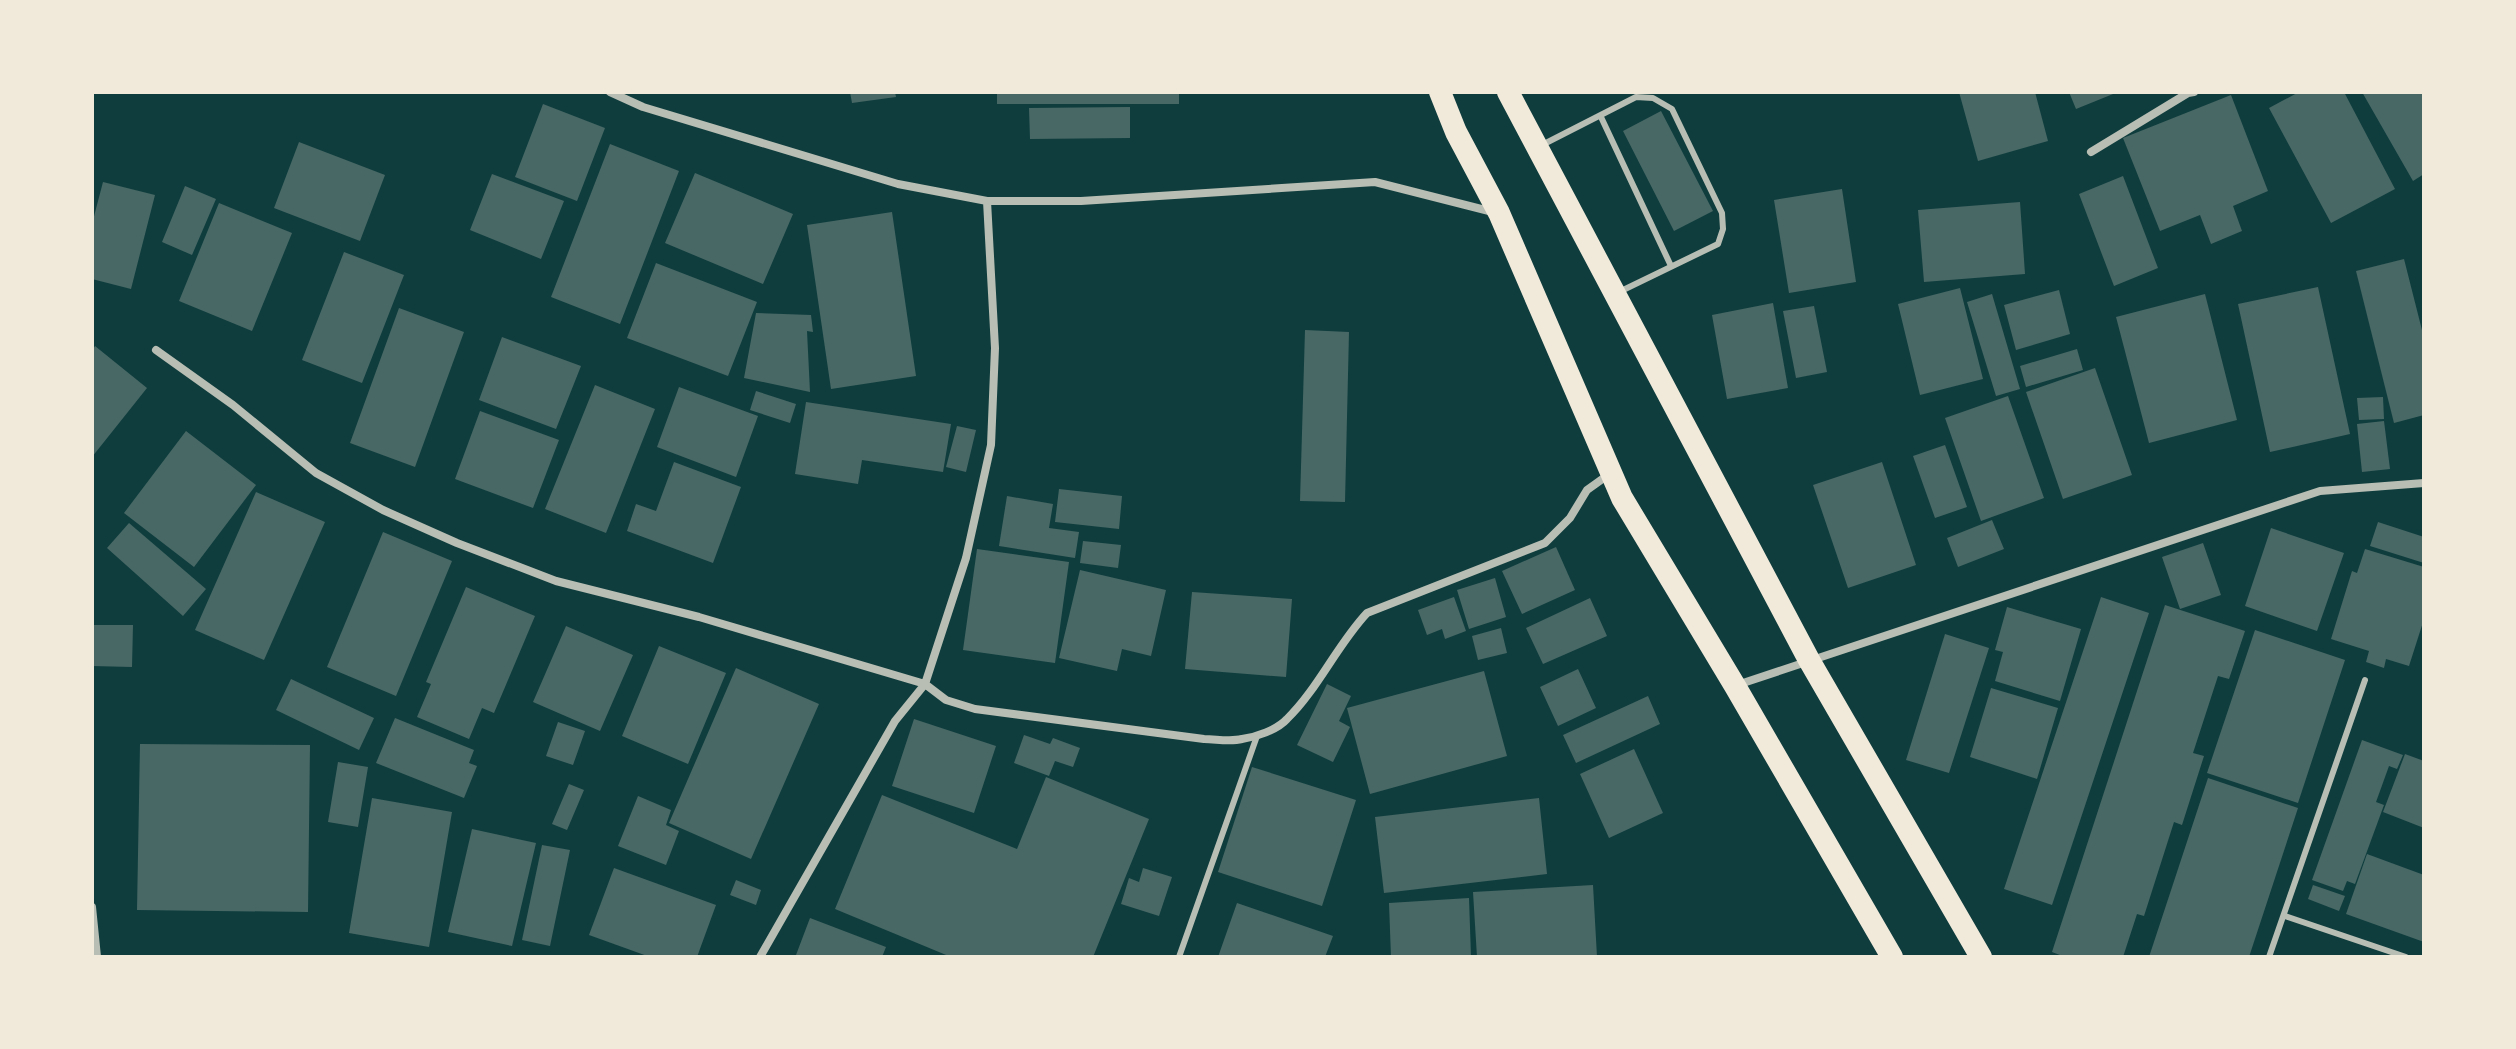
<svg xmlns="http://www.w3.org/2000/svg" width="2516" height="1049" font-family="'PT Sans Narrow',sans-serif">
<rect width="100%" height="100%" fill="#0f3d3e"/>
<path fill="#486865" d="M 850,92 L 895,92 L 896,97 L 852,103 Z
M 997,92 L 1179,92 L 1179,104 L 997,104 Z
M 1959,92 L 2035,92 L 2048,141 L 1978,161 Z
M 2069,92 L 2118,92 L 2076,109 Z
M 2299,92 L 2344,92 L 2395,189 L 2331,223 L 2269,108 Z
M 2362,92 L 2424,92 L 2424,174 L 2413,181 Z
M 2231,95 L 2268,191 L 2233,206 L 2242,231 L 2211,244 L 2200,215 L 2160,231 L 2123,138 Z
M 543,104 L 605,128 L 577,201 L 515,177 Z
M 1130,107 L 1130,138 L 1030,139 L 1029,108 Z
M 1661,111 L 1713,211 L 1674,231 L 1623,131 Z
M 299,142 L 385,175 L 360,241 L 274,208 Z
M 610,144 L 679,171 L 620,324 L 551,297 Z
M 695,173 L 793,214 L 763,284 L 665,243 Z
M 492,174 L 564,201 L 541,259 L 470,230 Z
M 2123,176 L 2158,268 L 2114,286 L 2079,194 Z
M 103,182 L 155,195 L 131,289 L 92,279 L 92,224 Z
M 185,186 L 216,199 L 192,255 L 162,242 Z
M 1842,189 L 1856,282 L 1789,293 L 1774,200 Z
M 2020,202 L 2025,274 L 1924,282 L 1918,210 Z
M 219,203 L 292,233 L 252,331 L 179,301 Z
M 892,212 L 916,376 L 831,389 L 807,225 Z
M 344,252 L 404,275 L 362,383 L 302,360 Z
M 2404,259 L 2424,338 L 2424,415 L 2394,423 L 2356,271 Z
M 656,263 L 757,302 L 728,376 L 627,338 Z
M 2318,287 L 2350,434 L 2270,452 L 2238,304 Z
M 1960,288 L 1983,379 L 1920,395 L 1898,304 Z
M 2059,290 L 2070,334 L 2016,350 L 2004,305 Z
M 1992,294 L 2020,389 L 1996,396 L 1967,302 Z
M 2205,294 L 2237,420 L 2149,443 L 2116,317 Z
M 1773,303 L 1788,388 L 1727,399 L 1712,315 Z
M 1814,306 L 1827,372 L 1796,378 L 1783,311 Z
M 399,308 L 464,332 L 415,467 L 350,443 Z
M 756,313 L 811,315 L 813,332 L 807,331 L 810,392 L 744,378 Z
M 1305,330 L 1349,332 L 1345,502 L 1300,501 Z
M 502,337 L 581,366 L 556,429 L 479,400 Z
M 95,346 L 147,388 L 92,457 L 92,351 Z
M 2077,349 L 2083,370 L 2026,387 L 2020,366 Z
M 2095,368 L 2132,475 L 2063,499 L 2026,392 Z
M 595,385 L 655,409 L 606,533 L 545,509 Z
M 679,387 L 758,416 L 736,477 L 657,447 Z
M 756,391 L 796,404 L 790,423 L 750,410 Z
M 2008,396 L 2044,498 L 1981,521 L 1945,418 Z
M 2383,397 L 2384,419 L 2359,420 L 2357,398 Z
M 806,402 L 951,424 L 943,472 L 862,460 L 858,484 L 795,474 Z
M 480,411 L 559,440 L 533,508 L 455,479 Z
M 2384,421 L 2390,469 L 2362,472 L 2357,424 Z
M 957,426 L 976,430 L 966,472 L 946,467 Z
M 186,431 L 256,485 L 194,567 L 124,513 Z
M 1945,445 L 1967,507 L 1935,518 L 1913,456 Z
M 674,462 L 741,487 L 713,563 L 627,531 L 636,504 L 656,511 Z
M 1882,462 L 1916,565 L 1848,588 L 1813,485 Z
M 1059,489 L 1122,496 L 1119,529 L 1055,522 Z
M 256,492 L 325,522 L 264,660 L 195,630 Z
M 1007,496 L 1053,504 L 1049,528 L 1079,532 L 1075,558 L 999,546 Z
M 1992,520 L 2004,549 L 1958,567 L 1947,538 Z
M 2378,522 L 2424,537 L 2424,563 L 2370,546 Z
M 129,523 L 206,589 L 183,616 L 107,548 Z
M 2271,528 L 2344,553 L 2317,631 L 2245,606 Z
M 383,532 L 452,561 L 396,696 L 327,667 Z
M 1083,541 L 1121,545 L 1118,568 L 1080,563 Z
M 2203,543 L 2221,595 L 2180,609 L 2162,557 Z
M 1556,547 L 1575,590 L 1522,614 L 1502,571 Z
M 977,549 L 1069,562 L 1055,663 L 963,650 Z
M 2365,549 L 2424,567 L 2424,619 L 2409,666 L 2386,659 L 2384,668 L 2366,662 L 2369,651 L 2331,639 L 2352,571 L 2357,573 Z
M 1080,570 L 1166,590 L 1151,656 L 1122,649 L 1117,671 L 1059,658 Z
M 1495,578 L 1506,617 L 1469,629 L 1457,590 Z
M 466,587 L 535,616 L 494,713 L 482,708 L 469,739 L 417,717 L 431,684 L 426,682 Z
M 1192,592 L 1292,599 L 1286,677 L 1185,669 Z
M 1454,597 L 1466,631 L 1445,639 L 1442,629 L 1427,635 L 1418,610 Z
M 2101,597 L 2149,613 L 2052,905 L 2004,889 Z
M 1590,598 L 1607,636 L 1543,664 L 1526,628 Z
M 2165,605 L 2245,631 L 2229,679 L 2218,676 L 2193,753 L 2204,756 L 2182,825 L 2174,822 L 2144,916 L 2137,914 L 2123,957 L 2065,957 L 2052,952 Z
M 2007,607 L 2081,629 L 2060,701 L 1995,681 L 2003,652 L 1995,650 Z
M 92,625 L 133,625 L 132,667 L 92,666 Z
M 566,626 L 633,655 L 600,731 L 533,702 Z
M 1501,628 L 1507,653 L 1478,660 L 1472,636 Z
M 2255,630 L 2345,660 L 2298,803 L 2207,773 Z
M 1945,634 L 1989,648 L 1949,773 L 1906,760 Z
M 659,646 L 726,673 L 688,764 L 622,736 Z
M 736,668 L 819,704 L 751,859 L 669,823 Z
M 1578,669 L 1596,708 L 1558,726 L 1540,687 Z
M 1484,671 L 1507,756 L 1370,794 L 1347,708 Z
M 291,679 L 374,718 L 359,750 L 276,710 Z
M 1327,684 L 1351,696 L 1339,721 L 1350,727 L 1333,762 L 1297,745 Z
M 1991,688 L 2058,708 L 2037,779 L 1970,757 Z
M 1648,696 L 1660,724 L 1576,763 L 1563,735 Z
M 395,718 L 474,750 L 469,763 L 477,766 L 464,798 L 376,763 Z
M 914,719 L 996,746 L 974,813 L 892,786 Z
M 558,722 L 585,731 L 573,765 L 546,756 Z
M 1024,735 L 1050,744 L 1053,738 L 1080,748 L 1073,767 L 1055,761 L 1049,776 L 1014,763 Z
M 2362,740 L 2403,755 L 2397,769 L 2389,766 L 2376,802 L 2384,805 L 2355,884 L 2347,881 L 2343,891 L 2312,880 Z
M 140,744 L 310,745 L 308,912 L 137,910 Z
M 1634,749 L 1663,813 L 1609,838 L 1580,774 Z
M 2405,754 L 2424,761 L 2424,828 L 2383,812 Z
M 338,762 L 368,767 L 358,827 L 328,822 Z
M 1252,767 L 1356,800 L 1322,906 L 1218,872 Z
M 1046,777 L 1149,819 L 1093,957 L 951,957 L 835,909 L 882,795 L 1017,849 Z
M 2208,778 L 2298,808 L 2249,957 L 2149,957 Z
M 569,784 L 584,790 L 567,830 L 552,824 Z
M 638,796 L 671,810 L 666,825 L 679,831 L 666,865 L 618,846 Z
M 372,798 L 452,812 L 429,947 L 349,933 Z
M 1539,798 L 1547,874 L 1384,893 L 1375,817 Z
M 472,829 L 536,843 L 512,946 L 448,932 Z
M 542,845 L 570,850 L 550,946 L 522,940 Z
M 2367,854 L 2424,875 L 2424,942 L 2346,914 Z
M 614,868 L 716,905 L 697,957 L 650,957 L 589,935 Z
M 1143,868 L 1172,877 L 1159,916 L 1121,904 L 1129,878 L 1139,882 Z
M 736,880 L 761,890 L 756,905 L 730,895 Z
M 1593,885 L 1597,957 L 1477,957 L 1473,892 Z
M 2313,885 L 2345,896 L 2339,911 L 2308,899 Z
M 1469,898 L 1471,957 L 1391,957 L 1389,903 Z
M 1237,903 L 1333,936 L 1325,957 L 1218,957 Z
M 810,918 L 886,947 L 882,957 L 796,955 Z"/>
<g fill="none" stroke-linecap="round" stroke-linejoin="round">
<path stroke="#b8beb3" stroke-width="6" d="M 1601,117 L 1671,266
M 1540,146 L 1636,97 L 1653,98 L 1672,109 L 1722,213 L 1723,229 L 1718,244 L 1619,292
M 2285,916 L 2406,957
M 1179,957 L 1257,736
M 2269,957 L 2365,680"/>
<path stroke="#b8beb3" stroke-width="8" d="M 610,92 L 643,107 L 898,184 L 987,201 L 1081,201 L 1375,182 L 1493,212
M 2091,152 L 2188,93 L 2194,92
M 156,350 L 233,405 L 316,473 L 383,510 L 457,543 L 556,581 L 699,617 L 925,684 L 946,700 L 975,709 L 1204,739 C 1216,739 1230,742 1242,739 C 1256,737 1277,730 1287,719 C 1318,689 1337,645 1367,613 L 1545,543 L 1570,518 L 1587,490 L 1608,475 L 1609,477
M 1737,685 L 2320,491 L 2424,483
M 92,907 L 97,957
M 760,957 L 895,721 L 925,684 L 966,558 L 991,445 L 995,348 L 987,201"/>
<path stroke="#f1e9da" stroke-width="22" d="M 1440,92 L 1456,132 L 1499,213 L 1622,498 L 1735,686 L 1892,957
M 1508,92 L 1809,660 L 1981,957"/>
</g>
<rect width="2516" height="1049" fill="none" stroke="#f1e9da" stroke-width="188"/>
</svg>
